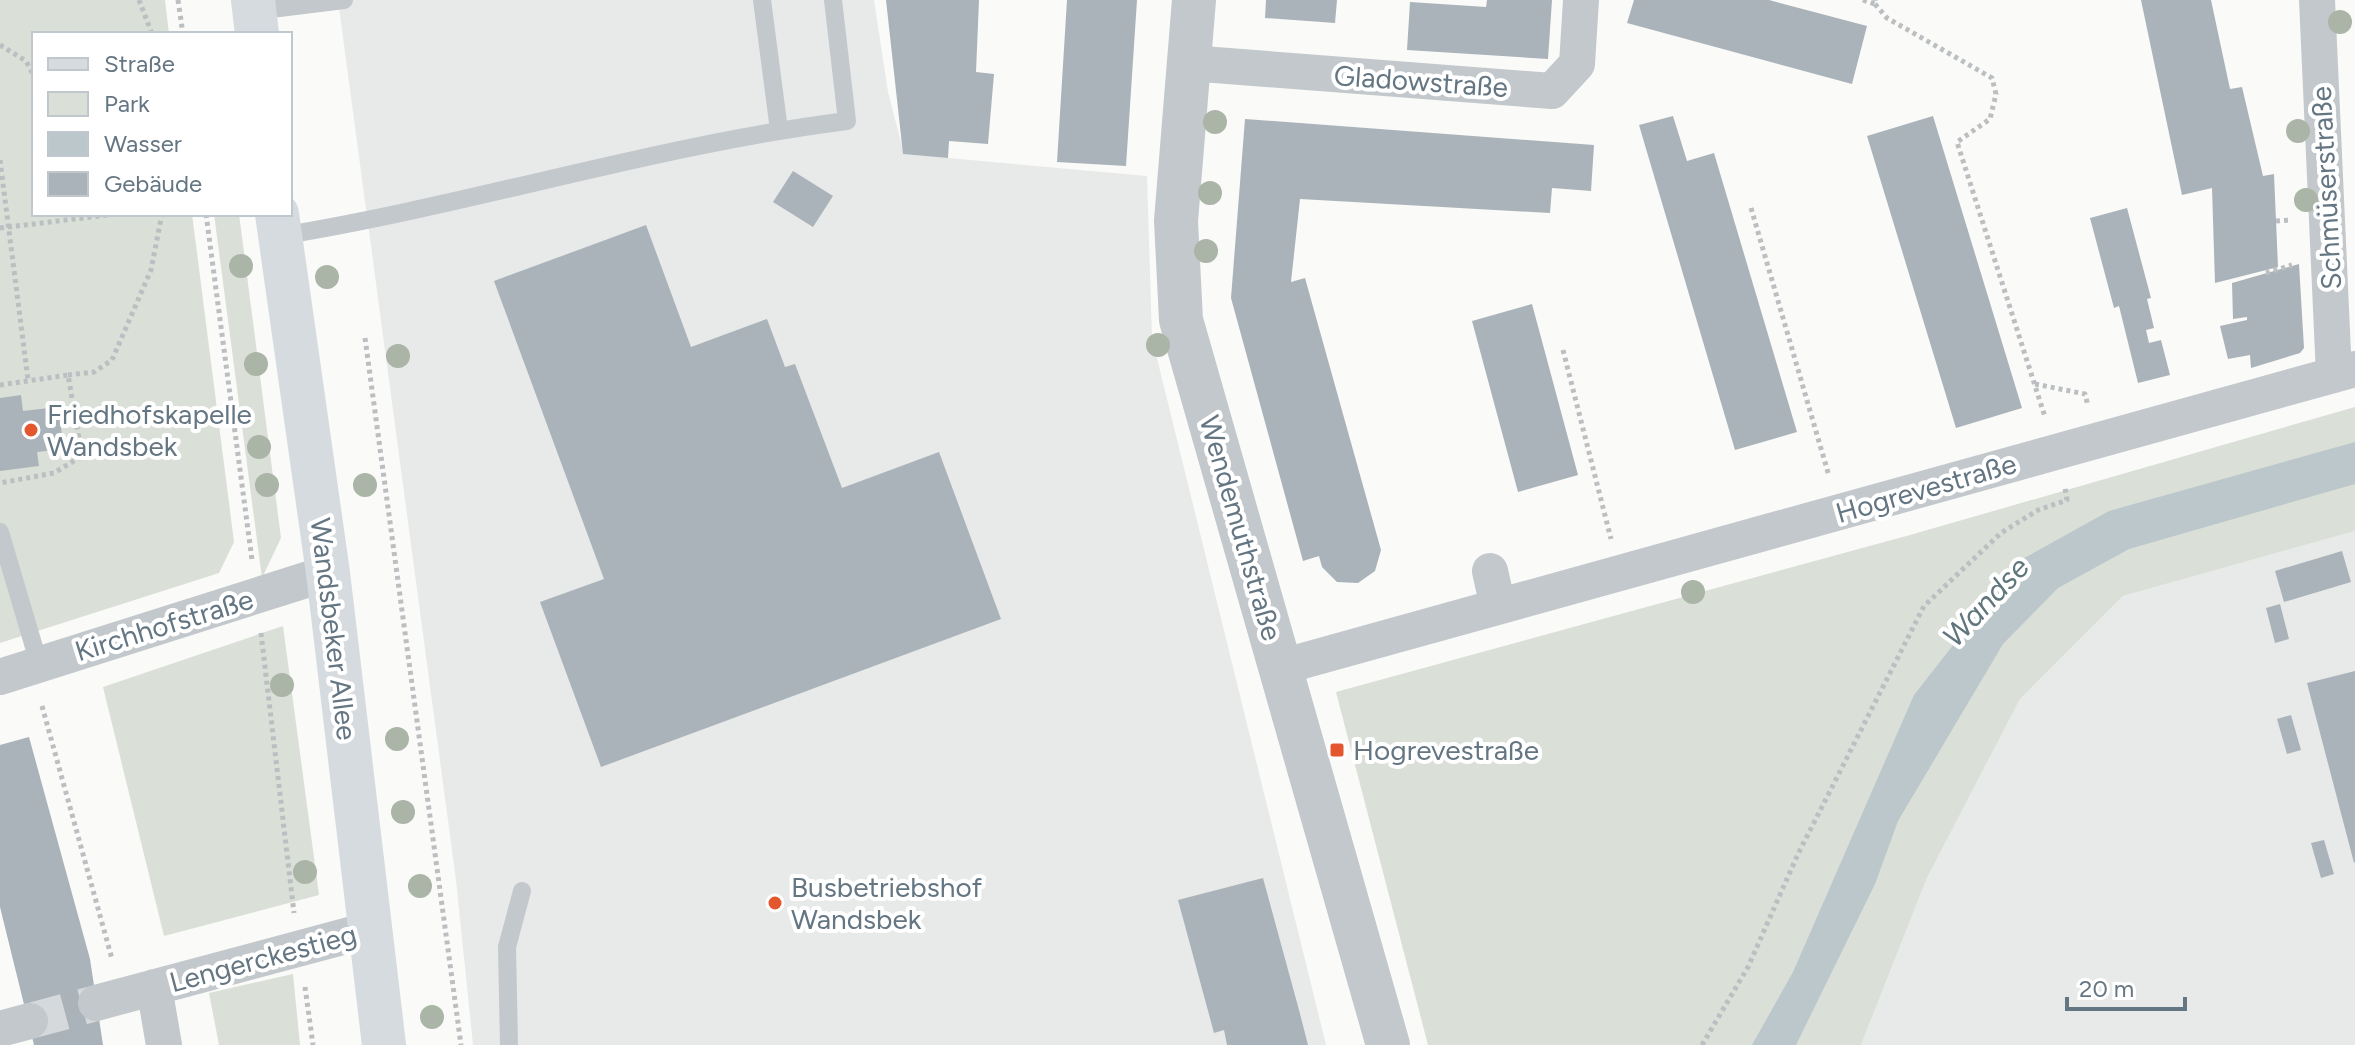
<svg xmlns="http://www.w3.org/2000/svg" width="2355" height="1045" font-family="Figtree,sans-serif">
<rect width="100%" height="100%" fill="#fafaf8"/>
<path fill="#e8e9e9" d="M 338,0 L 874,0 L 888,92 L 904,154 L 1147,176 L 1152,338 L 1326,1045 L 473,1045 L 456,880 Z
M 2355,531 L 2355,1045 L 1861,1045 L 1927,878 L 2020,699 L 2123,596 Z"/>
<path fill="#dadfd7" d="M 0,0 L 165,0 L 169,34 L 34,34 L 34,214 L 192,214 L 234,542 L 219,573 L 0,643 Z
M 214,214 L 239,214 L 281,538 L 262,578 Z
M 2355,407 L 2355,531 L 2123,596 L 2020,699 L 1927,878 L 1861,1045 L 1428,1045 L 1336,692 L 1910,535 Z
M 283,626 L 319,895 L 164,936 L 103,687 Z
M 293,974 L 300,1045 L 219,1045 L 209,993 Z"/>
<path fill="#bbc7cb" d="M 2355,442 L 2355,484 L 2129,549 L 2058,588 L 2003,644 L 1898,821 L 1875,884 L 1796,1045 L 1752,1045 L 1793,972 L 1914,695 L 2019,561 L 2109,511 Z"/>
<path fill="#aab3b9" d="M 886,0 L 979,0 L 976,72 L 994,74 L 988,144 L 949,141 L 948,158 L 903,154 Z
M 1067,0 L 1137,0 L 1126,166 L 1057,162 Z
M 1266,0 L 1337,0 L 1335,23 L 1265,18 Z
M 1487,0 L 1552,0 L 1548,59 L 1407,50 L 1410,2 L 1486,7 Z
M 1634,0 L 1769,0 L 1867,26 L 1852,84 L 1627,23 Z
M 2141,0 L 2211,0 L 2230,89 L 2242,87 L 2263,176 L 2274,174 L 2278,267 L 2215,283 L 2212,188 L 2182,195 Z
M 1673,116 L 1687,161 L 1714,153 L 1797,432 L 1735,450 L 1639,125 Z
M 1933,116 L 2022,408 L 1956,428 L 1867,136 Z
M 1245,119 L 1594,145 L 1591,191 L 1552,188 L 1550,213 L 1300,199 L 1291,282 L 1305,278 L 1381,550 L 1375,571 L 1358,583 L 1337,582 L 1322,567 L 1319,556 L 1303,561 L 1231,298 Z
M 793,171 L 833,196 L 813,227 L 773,202 Z
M 2127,208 L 2151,298 L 2147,299 L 2154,328 L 2146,330 L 2149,343 L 2161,340 L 2170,375 L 2138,383 L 2119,306 L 2114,308 L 2090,218 Z
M 646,225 L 691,347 L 767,319 L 785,367 L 795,364 L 842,488 L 939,452 L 1001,619 L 601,767 L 540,602 L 604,579 L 494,281 Z
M 2299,264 L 2304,348 L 2300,353 L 2251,368 L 2250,355 L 2228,359 L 2220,326 L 2247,320 L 2247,317 L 2233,319 L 2232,283 Z
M 1532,304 L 1578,475 L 1518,492 L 1472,321 Z
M 21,395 L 23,411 L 58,407 L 64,449 L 37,452 L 39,466 L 0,471 L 0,398 Z
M 2342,551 L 2351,582 L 2284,602 L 2275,571 Z
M 2280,604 L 2289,639 L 2275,643 L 2266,608 Z
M 2355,671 L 2355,862 L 2354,863 L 2307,683 Z
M 2291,715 L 2301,750 L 2287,754 L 2277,719 Z
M 29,737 L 90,959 L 103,1045 L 34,1045 L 0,907 L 0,745 Z
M 2324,840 L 2334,874 L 2321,878 L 2311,843 Z
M 1263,878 L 1299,1010 L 1308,1045 L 1227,1045 L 1224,1030 L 1214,1033 L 1178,900 Z"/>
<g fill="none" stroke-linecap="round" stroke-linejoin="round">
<path stroke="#d5d9db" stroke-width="36" stroke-dasharray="36 18" stroke-linecap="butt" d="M 30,1021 L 96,1003"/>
<path stroke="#bbbfc2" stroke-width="5" stroke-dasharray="4 4" stroke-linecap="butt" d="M 139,0 L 152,34
M 178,0 L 183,34
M 1863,0 L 1875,4 L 1875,0
M 1875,4 L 1887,18 L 1992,78 L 1996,94 L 1990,119 L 1957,142 L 2045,417
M 0,45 L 26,61 L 34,76
M 0,160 L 28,380
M 1751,208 L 1829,476
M 206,214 L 252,560
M 2276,221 L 2291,220
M 0,228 L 116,214
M 2266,273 L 2292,265
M 365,338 L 461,1045
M 1563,350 L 1611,539
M 68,375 L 94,372 L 112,360 L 151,270 L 162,214
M 2035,384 L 2085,394 L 2088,406
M 0,385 L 68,375 L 82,456 L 54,473 L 0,483
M 261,633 L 294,913
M 42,706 L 112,959
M 305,987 L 313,1045
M 1702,1045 L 1748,967 L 1798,854 L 1924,606 L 2001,533 L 2038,510 L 2067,500 L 2065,488"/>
<path stroke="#c3c8cc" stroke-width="18" d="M 762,0 L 779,130
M 255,11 L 344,0
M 280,236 C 471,205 656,145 847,121 L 833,0
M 0,532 L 39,664
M 509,1045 L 507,947 L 522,891"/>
<path stroke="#c3c8cc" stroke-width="36" d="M 2317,0 L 2334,375
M 1189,63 L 1552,91 L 1577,64 L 1581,0
M 1490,571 L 1498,607
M 1281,667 L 2355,369
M 0,677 L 328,573
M 154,987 L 164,1045
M 96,1003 L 372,929
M 0,1029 L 30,1021"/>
<path stroke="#c3c8cc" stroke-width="44" d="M 1194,0 L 1176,221 L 1181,320 L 1388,1045"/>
<path stroke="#d6dbdf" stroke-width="44" d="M 253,0 L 257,34
M 277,214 L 328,573 L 384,1045"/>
</g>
<g fill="#aab4a7">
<circle cx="2340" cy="22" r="12"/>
<circle cx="1215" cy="122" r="12"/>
<circle cx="2298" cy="131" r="12"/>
<circle cx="1210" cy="193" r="12"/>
<circle cx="2306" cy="200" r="12"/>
<circle cx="1206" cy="251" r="12"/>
<circle cx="241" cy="266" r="12"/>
<circle cx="327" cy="277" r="12"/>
<circle cx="1158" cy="345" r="12"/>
<circle cx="398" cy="356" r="12"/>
<circle cx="256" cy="364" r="12"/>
<circle cx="259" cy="447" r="12"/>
<circle cx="267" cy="485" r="12"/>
<circle cx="365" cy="485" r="12"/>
<circle cx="1693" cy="592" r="12"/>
<circle cx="282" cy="685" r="12"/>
<circle cx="397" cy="739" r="12"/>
<circle cx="403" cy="812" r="12"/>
<circle cx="305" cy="872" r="12"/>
<circle cx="420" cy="886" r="12"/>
<circle cx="432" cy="1017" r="12"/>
</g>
<g fill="#e4572e" stroke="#fff" stroke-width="3">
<circle cx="31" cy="430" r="8"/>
<rect x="1329" y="742" width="16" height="16" rx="4"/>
<circle cx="775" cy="903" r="8"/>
</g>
<g text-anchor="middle" stroke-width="8" stroke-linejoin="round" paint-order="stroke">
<g font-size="28" fill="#657683" stroke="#fff">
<text transform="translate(1421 81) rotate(4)" y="10">Gladowstraße</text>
<text transform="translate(2326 188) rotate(-93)" y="10">Schmüserstraße</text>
<text transform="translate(1926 488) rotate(-16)" y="10">Hogrevestraße</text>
<text transform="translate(1241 528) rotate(74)" y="10">Wendemuthstraße</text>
<text transform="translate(164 625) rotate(-17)" y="10">Kirchhofstraße</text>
<text transform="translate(334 629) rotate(83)" y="10">Wandsbeker Allee</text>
<text transform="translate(263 958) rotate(-15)" y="10">Lengerckestieg</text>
</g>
<g font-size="28" fill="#657683" stroke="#fff" text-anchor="start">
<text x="47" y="424">Friedhofskapelle<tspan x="47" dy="32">Wandsbek</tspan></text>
<text x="1353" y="760">Hogrevestraße</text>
<text x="791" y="897">Busbetriebshof<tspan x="791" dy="32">Wandsbek</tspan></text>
</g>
<g font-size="30" font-style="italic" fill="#60757c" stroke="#fff">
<text transform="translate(1986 602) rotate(-47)" y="10">Wandse</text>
</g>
</g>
<rect x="32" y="32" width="260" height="184" fill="#ffffff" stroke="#c1c8cd" stroke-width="2"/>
<rect x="48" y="58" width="40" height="12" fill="#d6dbdf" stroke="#c1c8cd" stroke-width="2"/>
<text x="104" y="72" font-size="24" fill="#657683">Straße</text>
<rect x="48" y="92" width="40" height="24" fill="#dadfd7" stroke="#c1c8cd" stroke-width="2"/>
<text x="104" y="112" font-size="24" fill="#657683">Park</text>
<rect x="48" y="132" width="40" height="24" fill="#bbc7cb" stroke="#c1c8cd" stroke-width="2"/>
<text x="104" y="152" font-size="24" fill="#657683">Wasser</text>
<rect x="48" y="172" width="40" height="24" fill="#aab3b9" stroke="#c1c8cd" stroke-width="2"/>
<text x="104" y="192" font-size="24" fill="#657683">Gebäude</text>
<path d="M2067 997v12h118v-12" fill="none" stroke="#657683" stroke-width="4"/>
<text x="2079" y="997" font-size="24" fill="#657683" stroke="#ffffff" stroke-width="6" paint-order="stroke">20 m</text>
</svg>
